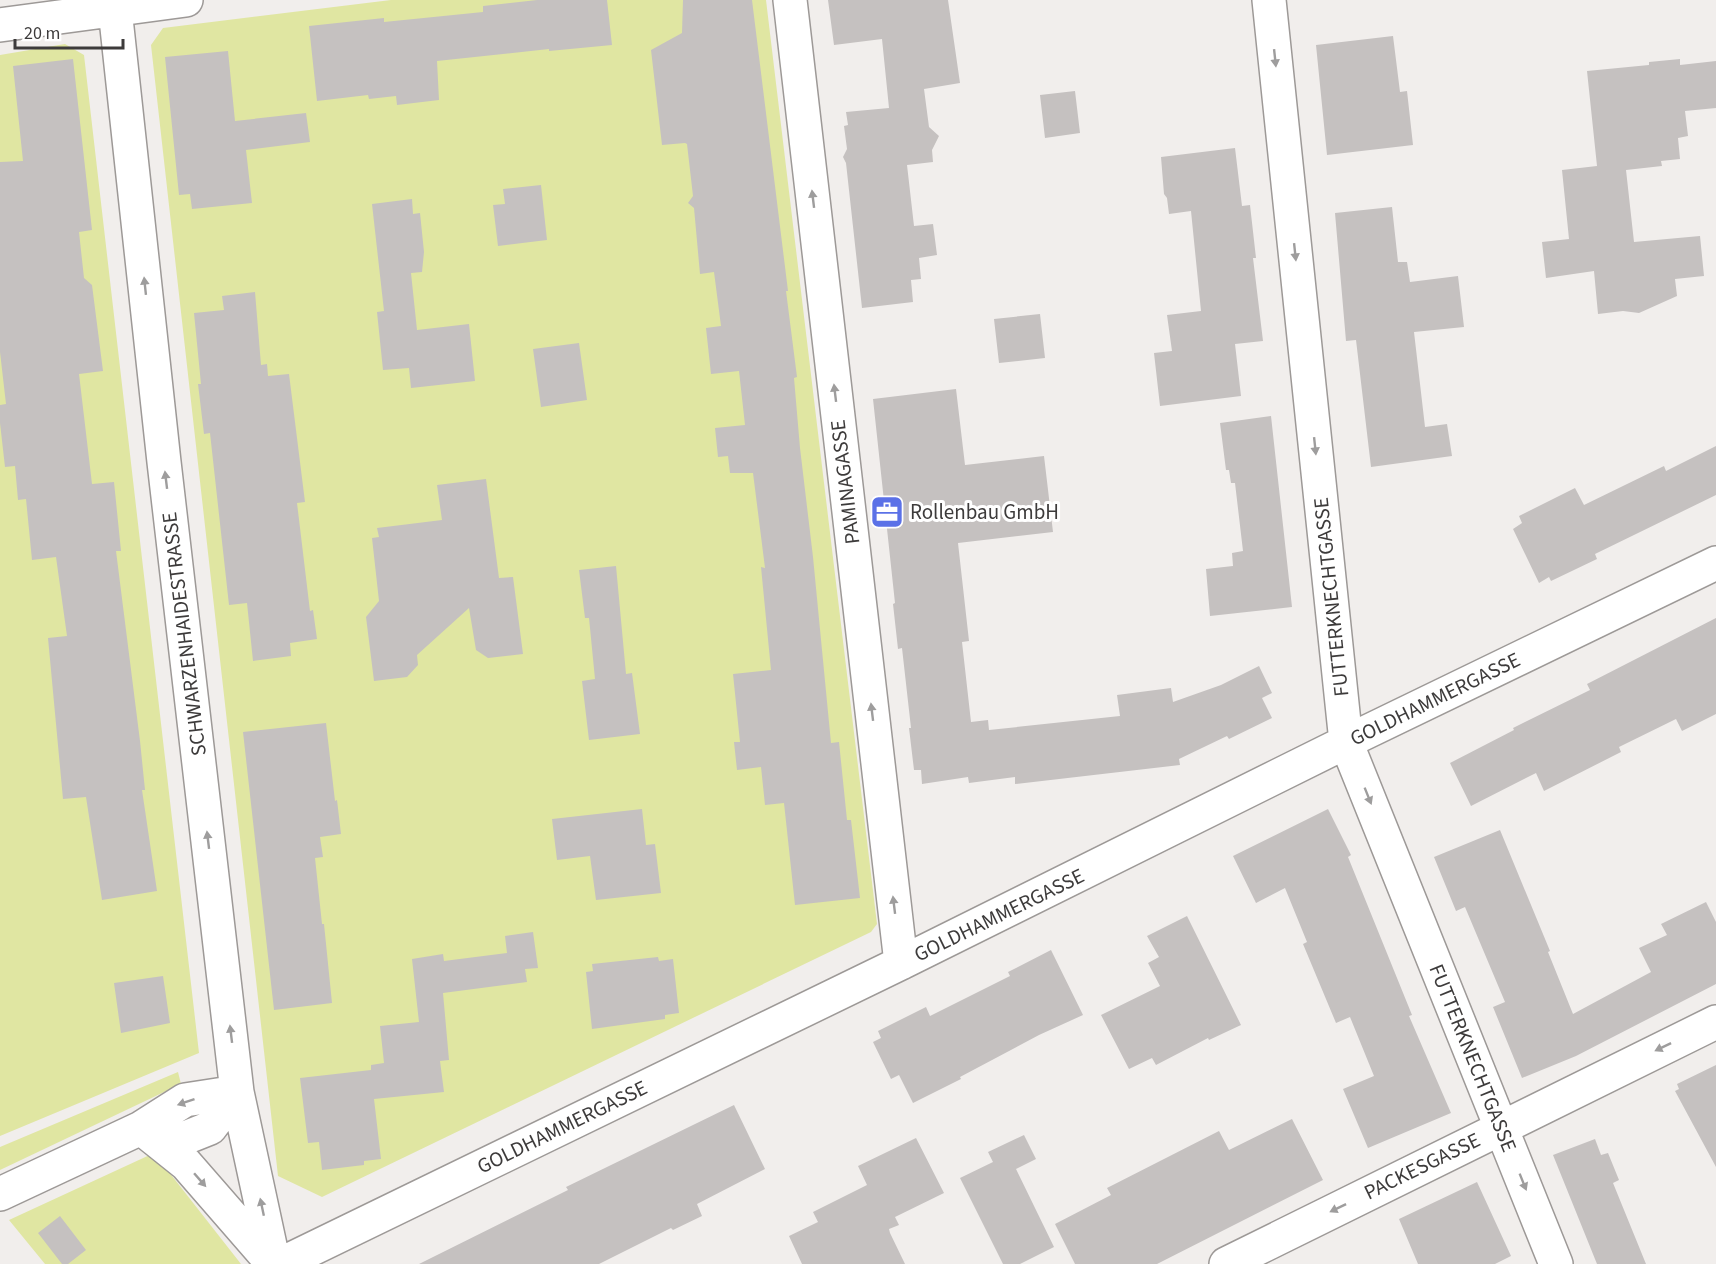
<svg xmlns="http://www.w3.org/2000/svg" width="1716" height="1264" font-family="'Source Sans 3',sans-serif">
<rect width="100%" height="100%" fill="#f1eeec"/>
<path fill="#e0e6a2" d="M 391,0 L 766,0 L 877,924 L 871,932 L 322,1197 L 278,1176 L 151,45 L 163,28 Z
M 65,44 L 84,55 L 199,1053 L 0,1136 L 0,55 Z
M 178,1072 L 181,1084 L 0,1170 L 0,1147 Z
M 154,1153 L 241,1264 L 45,1264 L 9,1220 Z"/>
<path fill="#c5c1c0" d="M 537,0 L 607,0 L 612,45 L 549,51 L 549,49 L 437,61 L 439,100 L 397,105 L 396,96 L 369,99 L 368,95 L 317,101 L 309,26 L 384,18 L 384,22 L 483,12 L 483,6 Z
M 683,0 L 752,0 L 788,291 L 786,291 L 797,377 L 794,378 L 800,448 L 813,557 L 831,743 L 839,742 L 847,820 L 851,820 L 860,898 L 795,905 L 784,803 L 765,805 L 761,767 L 737,770 L 734,742 L 740,742 L 733,674 L 771,670 L 761,567 L 765,568 L 753,473 L 730,473 L 728,456 L 718,457 L 715,428 L 745,425 L 739,371 L 711,374 L 706,328 L 721,326 L 714,272 L 700,274 L 694,208 L 688,203 L 693,196 L 687,144 L 685,143 L 662,145 L 651,50 L 682,33 Z
M 828,0 L 948,0 L 960,83 L 924,89 L 929,127 L 939,136 L 932,150 L 933,162 L 907,165 L 914,226 L 933,224 L 937,255 L 919,258 L 921,279 L 911,280 L 913,302 L 862,308 L 846,163 L 843,157 L 847,149 L 844,126 L 848,125 L 846,112 L 889,108 L 882,39 L 834,45 Z
M 1393,36 L 1400,92 L 1407,91 L 1413,145 L 1327,155 L 1316,45 Z
M 228,51 L 235,121 L 306,113 L 310,142 L 246,150 L 252,203 L 192,209 L 190,194 L 179,195 L 165,57 Z
M 73,59 L 92,230 L 79,232 L 84,278 L 92,285 L 103,371 L 79,374 L 92,484 L 114,482 L 121,551 L 116,551 L 140,741 L 145,790 L 142,790 L 157,891 L 102,900 L 86,797 L 63,799 L 48,638 L 67,636 L 56,557 L 32,560 L 26,499 L 18,500 L 15,466 L 5,467 L 0,423 L 0,405 L 6,404 L 0,352 L 0,162 L 23,161 L 13,66 Z
M 1680,59 L 1680,65 L 1716,61 L 1716,108 L 1685,111 L 1688,136 L 1678,138 L 1680,159 L 1661,161 L 1662,166 L 1626,170 L 1634,242 L 1700,236 L 1704,276 L 1675,279 L 1677,296 L 1639,313 L 1623,311 L 1598,314 L 1594,271 L 1546,278 L 1542,242 L 1569,239 L 1562,170 L 1597,166 L 1587,71 L 1649,65 L 1649,62 Z
M 1075,91 L 1080,133 L 1045,138 L 1040,95 Z
M 1235,148 L 1242,206 L 1250,205 L 1256,258 L 1253,258 L 1263,341 L 1235,344 L 1241,396 L 1160,406 L 1154,353 L 1172,351 L 1167,315 L 1201,311 L 1191,211 L 1169,214 L 1167,198 L 1164,194 L 1161,157 Z
M 541,185 L 547,240 L 498,246 L 493,205 L 505,204 L 503,189 Z
M 412,199 L 413,214 L 420,213 L 424,252 L 422,272 L 411,273 L 417,330 L 469,324 L 475,381 L 411,388 L 409,368 L 383,370 L 377,312 L 384,311 L 372,204 Z
M 1392,207 L 1398,262 L 1407,262 L 1410,282 L 1458,276 L 1464,327 L 1414,332 L 1425,427 L 1447,424 L 1452,456 L 1371,467 L 1356,340 L 1346,341 L 1335,213 Z
M 255,292 L 261,365 L 267,364 L 268,376 L 289,374 L 305,502 L 297,503 L 310,611 L 313,610 L 317,639 L 290,643 L 291,656 L 253,661 L 247,603 L 229,605 L 210,433 L 204,434 L 198,384 L 201,384 L 194,313 L 224,310 L 222,296 Z
M 1040,314 L 1045,358 L 999,363 L 994,319 Z
M 579,343 L 587,400 L 541,407 L 533,349 Z
M 956,389 L 965,465 L 1044,456 L 1053,532 L 958,543 L 969,641 L 962,642 L 971,722 L 988,720 L 989,730 L 1120,716 L 1117,695 L 1171,688 L 1173,702 L 1221,685 L 1259,666 L 1272,693 L 1262,698 L 1272,718 L 1229,739 L 1227,736 L 1179,759 L 1180,765 L 1015,784 L 1015,777 L 969,783 L 968,777 L 922,784 L 921,770 L 914,770 L 909,728 L 911,728 L 902,648 L 898,649 L 893,604 L 895,603 L 873,399 Z
M 1271,416 L 1292,607 L 1210,616 L 1206,569 L 1233,566 L 1232,553 L 1243,551 L 1235,483 L 1231,483 L 1229,470 L 1226,470 L 1220,423 Z
M 1716,446 L 1716,495 L 1595,554 L 1597,559 L 1551,581 L 1549,577 L 1539,583 L 1513,529 L 1522,523 L 1519,516 L 1575,488 L 1584,505 L 1664,466 L 1666,471 Z
M 486,479 L 499,578 L 513,577 L 523,654 L 488,658 L 476,650 L 469,608 L 417,655 L 418,665 L 407,677 L 374,681 L 366,617 L 379,601 L 372,538 L 379,537 L 377,528 L 442,520 L 437,485 Z
M 616,566 L 626,674 L 632,673 L 640,734 L 589,740 L 582,681 L 595,679 L 589,618 L 585,618 L 579,570 Z
M 1716,618 L 1716,714 L 1682,731 L 1676,719 L 1619,747 L 1621,752 L 1544,791 L 1536,773 L 1471,806 L 1450,763 L 1514,730 L 1513,728 L 1590,690 L 1587,684 Z
M 326,723 L 335,801 L 337,800 L 341,834 L 320,837 L 323,857 L 315,858 L 322,924 L 324,924 L 332,1003 L 274,1010 L 243,732 Z
M 642,809 L 646,845 L 655,844 L 661,893 L 596,900 L 590,856 L 557,860 L 552,819 Z
M 1328,809 L 1351,855 L 1348,857 L 1412,1015 L 1409,1016 L 1451,1113 L 1368,1148 L 1343,1089 L 1374,1076 L 1350,1017 L 1336,1023 L 1303,944 L 1307,942 L 1285,888 L 1256,903 L 1233,856 Z
M 1500,830 L 1550,951 L 1548,952 L 1573,1014 L 1651,972 L 1639,948 L 1667,935 L 1661,924 L 1706,902 L 1716,922 L 1716,984 L 1576,1056 L 1522,1078 L 1493,1007 L 1505,1002 L 1465,907 L 1456,911 L 1434,857 Z
M 1187,916 L 1241,1025 L 1209,1040 L 1208,1038 L 1156,1065 L 1152,1058 L 1129,1069 L 1101,1015 L 1160,986 L 1148,963 L 1159,957 L 1147,936 Z
M 533,932 L 538,968 L 525,969 L 527,982 L 443,993 L 449,1060 L 440,1061 L 444,1092 L 374,1099 L 381,1159 L 364,1161 L 364,1165 L 322,1170 L 319,1142 L 308,1143 L 300,1078 L 371,1070 L 371,1065 L 384,1063 L 380,1026 L 419,1022 L 412,959 L 443,954 L 444,961 L 507,953 L 505,936 Z
M 1051,950 L 1083,1015 L 1039,1035 L 960,1077 L 961,1079 L 913,1103 L 899,1075 L 891,1079 L 873,1042 L 881,1038 L 878,1031 L 926,1007 L 930,1016 L 1010,976 L 1008,972 Z
M 658,957 L 659,961 L 673,959 L 679,1013 L 665,1015 L 665,1019 L 592,1029 L 586,972 L 593,971 L 592,964 Z
M 163,976 L 170,1023 L 121,1033 L 114,983 Z
M 1716,1065 L 1716,1167 L 1675,1091 L 1679,1089 L 1677,1084 Z
M 734,1105 L 765,1169 L 697,1204 L 702,1216 L 673,1230 L 671,1228 L 599,1264 L 419,1264 L 568,1190 L 566,1187 Z
M 1292,1119 L 1323,1180 L 1157,1264 L 1075,1264 L 1055,1224 L 1111,1195 L 1107,1188 L 1219,1131 L 1229,1150 Z
M 1024,1135 L 1036,1159 L 1016,1169 L 1054,1247 L 1020,1264 L 1003,1264 L 960,1178 L 993,1162 L 988,1152 Z
M 916,1138 L 944,1193 L 895,1217 L 899,1225 L 889,1229 L 890,1233 L 905,1264 L 802,1264 L 789,1236 L 818,1222 L 813,1212 L 867,1185 L 858,1166 Z
M 1595,1139 L 1601,1155 L 1608,1153 L 1619,1180 L 1613,1183 L 1646,1264 L 1597,1264 L 1553,1155 Z
M 1477,1182 L 1511,1256 L 1495,1264 L 1418,1264 L 1399,1219 Z
M 60,1216 L 86,1250 L 68,1264 L 62,1264 L 38,1233 Z"/>
<g fill="none" stroke-linecap="round" stroke-linejoin="round">
<defs>
<path id="street" d="M 114,0 L 164,462 L 237,1092 L 274,1264
M 790,0 L 901,963
M 1269,0 L 1346,742 L 1556,1264
M 0,25 L 186,0
M 141,1128 L 186,1164 L 273,1264
M 165,1146 L 210,1128 L 237,1092
M 0,1194 L 141,1128 L 185,1100 L 237,1092
M 281,1264 L 901,963 L 1346,742 L 1716,563
M 1226,1264 L 1716,1022"/>
</defs>
<use href="#street" stroke="#9d9997" stroke-width="36"/>
<use href="#street" stroke="#fff" stroke-width="33"/>
</g>
<defs><path id="oneway-solid" d="M-6-.8H1V-3.2L6.5 0L1 3.2V.8H-6Z" transform="scale(1.5)"/></defs>
<g fill="#9e9d9d">
<use href="#oneway-solid" transform="translate(1275 58) rotate(84)"/>
<use href="#oneway-solid" transform="translate(813 199) rotate(-97)"/>
<use href="#oneway-solid" transform="translate(1295 252) rotate(84)"/>
<use href="#oneway-solid" transform="translate(145 286) rotate(-96)"/>
<use href="#oneway-solid" transform="translate(835 393) rotate(-97)"/>
<use href="#oneway-solid" transform="translate(1315 446) rotate(84)"/>
<use href="#oneway-solid" transform="translate(166 480) rotate(-97)"/>
<use href="#oneway-solid" transform="translate(872 712) rotate(-97)"/>
<use href="#oneway-solid" transform="translate(1368 796) rotate(68)"/>
<use href="#oneway-solid" transform="translate(208 840) rotate(-97)"/>
<use href="#oneway-solid" transform="translate(894 905) rotate(-97)"/>
<use href="#oneway-solid" transform="translate(231 1034) rotate(-97)"/>
<use href="#oneway-solid" transform="translate(1663 1047) rotate(154)"/>
<use href="#oneway-solid" transform="translate(186 1102) rotate(161)"/>
<use href="#oneway-solid" transform="translate(200 1180) rotate(49)"/>
<use href="#oneway-solid" transform="translate(1523 1182) rotate(68)"/>
<use href="#oneway-solid" transform="translate(262 1207) rotate(-102)"/>
<use href="#oneway-solid" transform="translate(1338 1208) rotate(154)"/>
</g>
<defs>
<symbol id="office-square" viewBox="-11 -11 22 22"><rect x="-9" y="-9" width="18" height="18" rx="4" fill="#5b71e7" stroke="#fff"/><path d="M-6-3h4V-5.5h4V-3h4V5H-6ZM-1-4.5V-3h2v-1.5ZM-6 0V1H6V0Z" fill="#fff"/></symbol>
</defs>
<g fill-rule="evenodd">
<use href="#office-square" x="868" y="493" width="38" height="38"/>
</g>
<g text-anchor="middle" stroke-width="6" stroke-linejoin="round" paint-order="stroke">
<g font-size="21" fill="#3d3b3b" stroke="#fff">
<text transform="translate(845 482) rotate(-97)" y="7">PAMINAGASSE</text>
<text transform="translate(1331 597) rotate(-96)" y="7">FUTTERKNECHTGASSE</text>
<text transform="translate(184 634) rotate(-97)" y="7">SCHWARZENHAIDESTRASSE</text>
<text transform="translate(1435 699) rotate(-26)" y="7">GOLDHAMMERGASSE</text>
<text transform="translate(999 915) rotate(-26)" y="7">GOLDHAMMERGASSE</text>
<text transform="translate(1473 1058) rotate(68)" y="7">FUTTERKNECHTGASSE</text>
<text transform="translate(562 1127) rotate(-26)" y="7">GOLDHAMMERGASSE</text>
<text transform="translate(1422 1166) rotate(-26)" y="7">PACKESGASSE</text>
</g>
<g font-size="21" fill="#3d3b3b" stroke="#fff" text-anchor="start">
<text x="910" y="519">Rollenbau GmbH</text>
</g>
</g>
<path d="M15 39v9h108v-9" fill="none" stroke="#3d3b3b" stroke-width="3"/>
<text x="24" y="39" font-size="18" fill="#3d3b3b" stroke="#ffffff" stroke-width="4.5" paint-order="stroke">20 m</text>
</svg>
